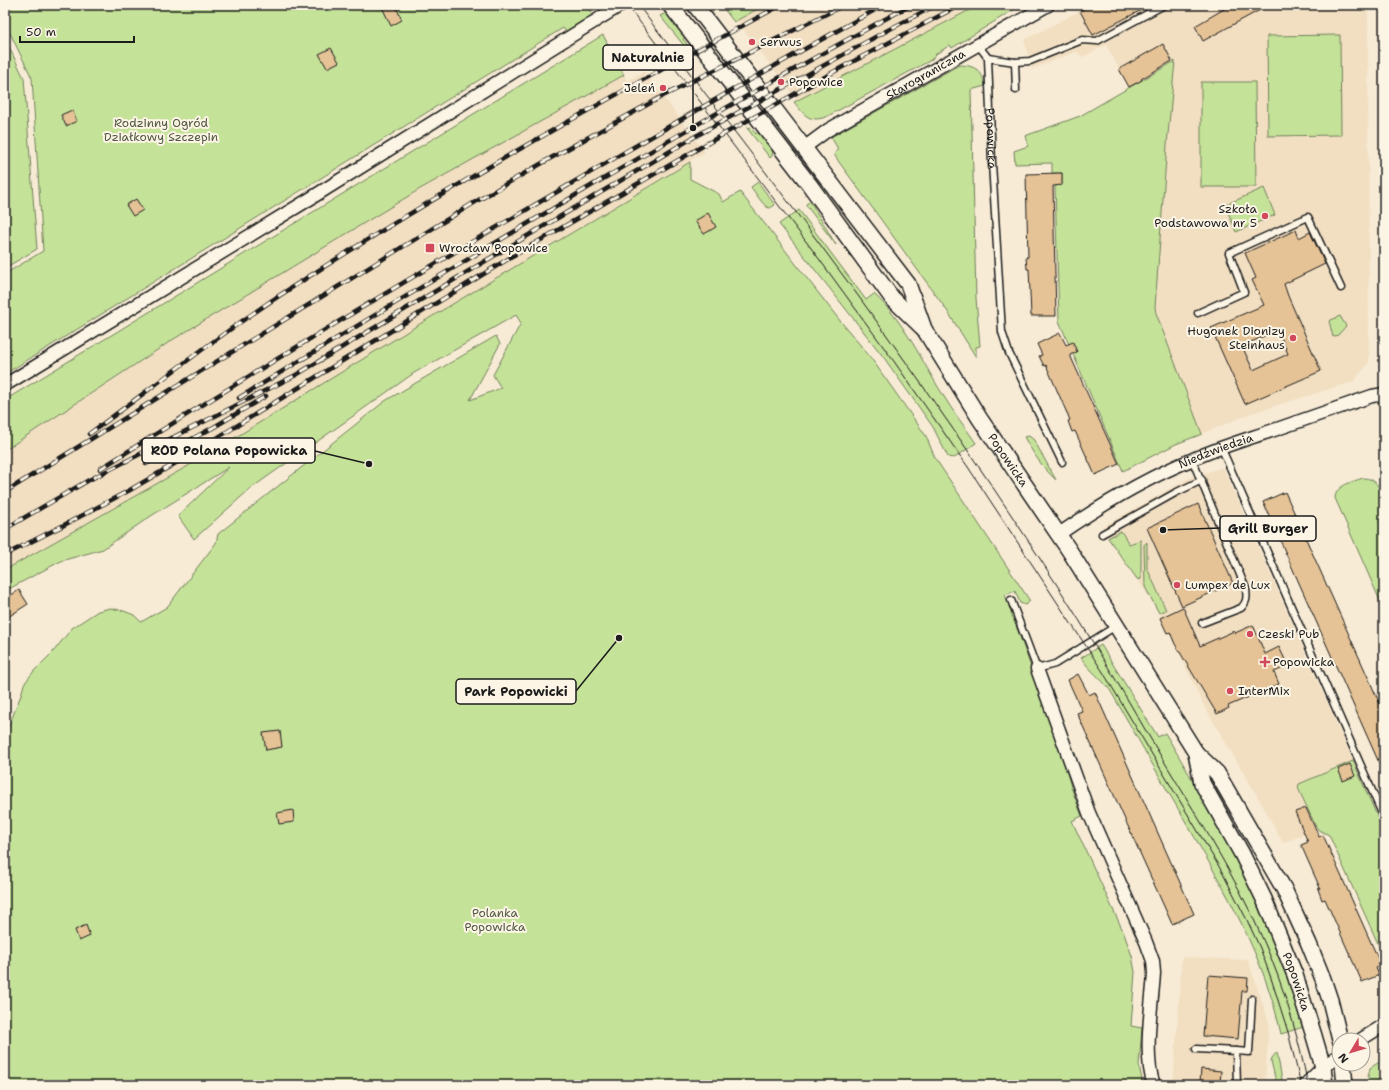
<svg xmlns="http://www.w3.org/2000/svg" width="1389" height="1090" font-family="'Shantell Sans',sans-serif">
<rect width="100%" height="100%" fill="#f7ebd5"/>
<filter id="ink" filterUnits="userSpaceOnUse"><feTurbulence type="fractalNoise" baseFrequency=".025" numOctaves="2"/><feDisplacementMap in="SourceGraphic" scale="8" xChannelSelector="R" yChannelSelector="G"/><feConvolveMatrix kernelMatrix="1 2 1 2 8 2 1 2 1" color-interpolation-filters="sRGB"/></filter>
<g filter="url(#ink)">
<path fill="#f2dfc2" d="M 765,5 L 979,5 L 797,100 L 737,21 Z
M 1091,5 L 1368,5 L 1369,363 L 1353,382 L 1249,414 L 1202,434 L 1156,313 L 1155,307 L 1167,145 L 1175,62 L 1129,87 L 1106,45 L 1083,57 L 1076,52 L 1032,69 L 1024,40 Z
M 644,71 L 705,152 L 436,314 L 202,458 L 5,570 L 5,450 L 174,339 L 420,189 L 624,75 L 628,81 Z
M 1223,467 L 1353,761 L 1299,784 L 1298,788 L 1317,829 L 1283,843 L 1260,801 L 1203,704 L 1179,653 L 1159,613 L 1147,593 L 1114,547 L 1102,527 L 1189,478 Z
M 1182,957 L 1248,960 L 1269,1022 L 1265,1085 L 1173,1085 Z"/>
<path fill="#c5e299" stroke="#707f5a" d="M 5,5 L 587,5 L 593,17 L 567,33 L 563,28 L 5,374 L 5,274 L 43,251 L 32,78 L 5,23 Z
M 721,5 L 765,5 L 734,22 Z
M 979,5 L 1021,5 L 952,48 L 950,45 L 936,54 L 931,60 L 826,117 C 808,123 804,114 794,102 Z
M 666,13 L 686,37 L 683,39 L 689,47 L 686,48 L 660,16 Z
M 603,35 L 624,75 L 420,189 L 174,339 L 5,450 L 5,400 Z
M 1340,35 L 1341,135 L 1268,136 L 1267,36 Z
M 5,39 L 24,78 L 37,249 L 5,268 Z
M 1175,61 L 1167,145 L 1155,307 L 1156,313 L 1202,434 L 1176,444 L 1123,471 L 1059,321 L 1055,186 L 1062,185 L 1062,173 L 1052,173 L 1052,163 L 1015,164 L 1014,151 L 1028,146 L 1025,136 L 1080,116 Z
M 959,65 C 975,65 983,71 985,86 L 971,90 L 976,298 L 980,346 L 976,347 L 976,357 L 946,309 L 839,162 L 834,154 L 838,149 L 831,137 Z
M 1201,82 L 1255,82 L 1256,187 L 1201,187 Z
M 750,127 L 756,134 L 758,132 L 773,151 L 772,156 L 770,158 L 747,128 Z
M 690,162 L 690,179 L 719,194 L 723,202 L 740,192 L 837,317 L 871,358 L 926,436 L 935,458 L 1030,601 L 1025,605 L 1020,603 L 1015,591 L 1005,595 L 1059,745 L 1071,787 L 1082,816 L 1072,821 L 1123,931 L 1132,956 L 1135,972 L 1131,1026 L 1142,1028 L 1139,1065 L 1143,1085 L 5,1085 L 5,736 L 21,695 L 24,684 L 34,671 L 53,652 L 72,628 L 98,611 L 110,608 L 124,611 L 134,615 L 141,622 L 167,607 L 216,543 L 218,534 L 385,401 L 496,336 L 500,344 L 470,400 L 501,388 L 493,375 L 521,323 L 516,315 L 414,373 L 250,489 L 194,539 L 178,516 L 229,467 L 151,516 L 103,549 L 61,561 L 5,591 L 5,570 L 202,458 L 436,314 Z
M 758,182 L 775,205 C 773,206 771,208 769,208 C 764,207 754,191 751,187 Z
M 1264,188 L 1275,215 L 1236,232 L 1225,205 Z
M 810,201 L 836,245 L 806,205 L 806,204 Z
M 799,210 L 866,300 L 874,294 C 905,322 921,360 943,395 C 953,412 965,427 976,443 L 956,457 L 954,458 L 948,457 L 933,427 L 882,355 L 779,224 Z
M 1340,316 L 1346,326 L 1338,335 L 1333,337 L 1329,321 Z
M 1029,436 L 1034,440 L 1056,480 C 1042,467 1033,453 1024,437 Z
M 1363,478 C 1376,478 1379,487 1384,498 L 1384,610 L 1335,498 C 1336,485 1352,482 1363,478 Z
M 1121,531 L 1129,544 L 1141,540 L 1141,579 L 1140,580 L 1137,579 L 1108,538 Z
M 1147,542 L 1147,568 L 1166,610 L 1159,613 L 1145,587 L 1144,545 Z
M 1101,645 L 1158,737 L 1165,733 C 1197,787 1229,842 1256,899 C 1275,940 1290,984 1303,1027 L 1281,1034 C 1265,958 1225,890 1187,824 C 1161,780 1136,735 1110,690 C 1101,678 1089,670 1081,658 Z
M 1353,761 L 1384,832 L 1384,957 L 1329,835 L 1317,829 L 1298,788 L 1299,784 Z
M 1277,1052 L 1282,1080 L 1278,1083 L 1276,1082 L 1271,1061 L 1272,1058 Z
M 1381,1061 L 1384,1071 L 1384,1085 L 1368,1085 L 1368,1077 L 1370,1068 Z"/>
<path fill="#e5c396" stroke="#1c1c1c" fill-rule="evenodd" d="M 381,5 L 395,5 L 402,20 L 391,26 Z
M 1091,5 L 1151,5 L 1093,35 L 1080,11 Z
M 1221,5 L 1269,5 L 1203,41 L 1195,26 L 1224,9 Z
M 1163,44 L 1172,61 L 1141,79 L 1142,80 L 1129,87 L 1119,69 Z
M 331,48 L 339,62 L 327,68 L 319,54 Z
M 72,110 L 77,121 L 66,126 L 61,115 Z
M 1062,173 L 1062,185 L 1053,186 L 1056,316 L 1031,316 L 1029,269 L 1027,269 L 1026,257 L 1028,257 L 1026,174 Z
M 136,199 L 143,210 L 133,216 L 126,205 Z
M 708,213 L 716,227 L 704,234 L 695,221 Z
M 1296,230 L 1299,238 L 1310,232 L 1325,264 L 1284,284 L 1288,296 L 1321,371 L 1245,404 L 1211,328 L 1264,305 L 1252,280 L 1256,278 L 1245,253 ZM 1278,330 L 1288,354 L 1253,370 L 1242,346 Z
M 1060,333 L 1066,345 L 1073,342 L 1077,352 L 1070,355 L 1119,464 L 1095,475 L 1075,431 L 1072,432 L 1068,421 L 1070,420 L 1046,365 L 1044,366 L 1039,356 L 1042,355 L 1037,344 Z
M 1285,492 L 1384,713 L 1384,774 L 1263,502 Z
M 1198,504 L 1233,583 L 1182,606 L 1147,528 Z
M 19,590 L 28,604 L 5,619 L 5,599 Z
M 1183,607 L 1200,646 L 1234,631 L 1235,633 L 1253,625 L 1265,654 L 1279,647 L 1288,666 L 1274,672 L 1279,684 L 1228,706 L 1229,708 L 1217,714 L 1175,644 L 1170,632 L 1167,633 L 1160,618 Z
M 1078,674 L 1089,695 L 1095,692 L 1194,914 L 1172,924 L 1077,713 L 1082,711 L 1068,680 Z
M 280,731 L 282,747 L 266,750 L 263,733 Z
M 1350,764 L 1355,776 L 1343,781 L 1338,769 Z
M 1306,808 L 1319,837 L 1323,835 L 1381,965 L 1376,968 L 1379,975 L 1362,982 L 1325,899 L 1322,900 L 1318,889 L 1320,888 L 1301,845 L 1308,842 L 1295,812 Z
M 293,810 L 294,822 L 279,824 L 277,813 Z
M 86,925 L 90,936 L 79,941 L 75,930 Z
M 1208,975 L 1248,978 L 1247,991 L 1242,991 L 1238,1039 L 1203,1036 Z
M 1201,1069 L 1221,1071 L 1220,1083 L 1200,1082 Z"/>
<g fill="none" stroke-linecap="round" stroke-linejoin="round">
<defs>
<g id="service">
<path id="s1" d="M 978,45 L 988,58 L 992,163 L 1002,332 L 1009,353 L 1062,462"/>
<path d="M 988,58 L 1015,62 L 1030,61 L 1082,40 L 1097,41 L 1164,5"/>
<path d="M 1015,62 L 1016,90"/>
<path d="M 1198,313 L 1244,292 L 1229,253 L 1308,217 L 1341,288"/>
<path d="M 1221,447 L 1384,818"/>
<path d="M 1192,459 L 1246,589 C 1247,598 1247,602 1241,608 L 1202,623"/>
<path d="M 1102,534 L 1175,493 L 1202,480"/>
<path d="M 1011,600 L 1037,669 L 1055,664 L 1116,626"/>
<path d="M 1196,1049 L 1236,1051 L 1237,1085"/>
<path d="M 1236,1051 L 1249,1052 L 1252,999"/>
</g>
<g id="minor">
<path id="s2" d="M 805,147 L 828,130 L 1048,5"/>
<path d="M 5,385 L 308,200 L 621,5"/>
<path id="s3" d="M 1059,534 C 1100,506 1144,479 1191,460 C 1219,447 1248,439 1277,429 C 1309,418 1340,407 1372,396 L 1384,394"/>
<path d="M 1037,669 L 1089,813 L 1146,942 L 1153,961 L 1154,973 C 1152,1006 1143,1055 1154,1085"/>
<path d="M 1360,1040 L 1384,1025"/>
<path d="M 1305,1085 L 1323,1067 L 1339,1055"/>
</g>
<g id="tertiary">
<path id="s4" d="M 670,5 L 809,184 L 892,298 L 924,329 L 980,419 L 1069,550 L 1196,753 L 1217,773 L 1284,889 L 1309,944 L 1323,979 L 1330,1000 L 1340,1040"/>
<path d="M 695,5 L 908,284 L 923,326"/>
<path id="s5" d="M 1196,753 L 1202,783 L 1242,854 L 1264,899 L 1295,975 L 1314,1036 L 1323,1067 L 1325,1085"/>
<path d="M 1343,1064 L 1345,1085"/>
</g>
</defs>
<use href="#service" stroke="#1c1c1c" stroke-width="9"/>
<use href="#minor" stroke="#1c1c1c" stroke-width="15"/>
<use href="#tertiary" stroke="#1c1c1c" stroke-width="18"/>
<use href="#service" stroke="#fcf5e5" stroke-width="6"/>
<use href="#minor" stroke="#fcf5e5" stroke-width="12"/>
<use href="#tertiary" stroke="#fcf5e5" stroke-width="15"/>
<path stroke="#1c1c1c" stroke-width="1" d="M 627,5 L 814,252 L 893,360 L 968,467 L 1103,672 L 1221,870 L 1247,920 L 1260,948 L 1271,978 L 1288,1032 L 1301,1085
M 638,5 C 711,102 787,198 859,297 C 961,437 1059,581 1146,731 C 1187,801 1233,869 1265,944 C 1285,989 1298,1037 1308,1085"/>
<defs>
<path id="rail" d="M 239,398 C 356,326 473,256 591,186 C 697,124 803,63 911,5
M 89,434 C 156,385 221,333 291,288 C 450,185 615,94 781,5
M 146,464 L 214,427 L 266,396
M 100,469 C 252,373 406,280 562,189 C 669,126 776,64 884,5
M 5,492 L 477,201 L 551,158 L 663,96 L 844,5
M 15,523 L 89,480 L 296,375 L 502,251 L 694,137 L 888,30 L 936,5
M 5,529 L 20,520
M 5,555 L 64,525 L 130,490 L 186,457 L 508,259 L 701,147 L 837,70 L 960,5"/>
</defs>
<use href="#rail" stroke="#1c1c1c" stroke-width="4.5"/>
<use href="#rail" stroke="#fcf5e5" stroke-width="3" stroke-dasharray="9" stroke-linecap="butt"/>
</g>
</g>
<g fill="#d1495b" stroke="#fcf5e5" stroke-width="1.5">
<circle cx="752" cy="42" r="4"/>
<circle cx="781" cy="82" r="4"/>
<circle cx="663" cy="88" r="4"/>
<circle cx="1265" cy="216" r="4"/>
<rect x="425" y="243" width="10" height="10" rx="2"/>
<circle cx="1293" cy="338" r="4"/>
<circle cx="1177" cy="585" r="4"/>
<circle cx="1250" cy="634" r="4"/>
<path d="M1263 656h4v4h4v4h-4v4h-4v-4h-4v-4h4z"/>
<circle cx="1230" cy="691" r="4"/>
</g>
<g text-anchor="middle" stroke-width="4" stroke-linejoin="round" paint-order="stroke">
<g font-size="12" fill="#1c1c1c" stroke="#fcf5e5" text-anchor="start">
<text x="760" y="46">Serwus</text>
<text x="789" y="86">Popowice</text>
<text x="655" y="92" text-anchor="end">Jeleń</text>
<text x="1257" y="213" text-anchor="end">Szkoła<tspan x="1257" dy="14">Podstawowa nr 5</tspan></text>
<text x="439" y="252">Wrocław Popowice</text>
<text x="1285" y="335" text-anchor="end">Hugonek Dionizy<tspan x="1285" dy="14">Steinhaus</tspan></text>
<text x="1185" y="589">Lumpex de Lux</text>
<text x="1258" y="638">Czeski Pub</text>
<text x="1273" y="666">Popowicka</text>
<text x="1238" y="695">InterMix</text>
</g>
<g font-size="12" fill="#1c1c1c" stroke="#fcf5e5">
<text dy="4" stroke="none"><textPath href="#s2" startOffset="141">Starograniczna</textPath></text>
<text dy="4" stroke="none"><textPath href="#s1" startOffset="97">Popowicka</textPath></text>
<text dy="4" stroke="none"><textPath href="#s3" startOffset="178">Niedźwiedzia</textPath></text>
<text dy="4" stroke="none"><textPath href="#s4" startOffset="568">Popowicka</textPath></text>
<text dy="4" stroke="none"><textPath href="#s5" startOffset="251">Popowicka</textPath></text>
</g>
<g font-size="12" fill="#4f5742" stroke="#fcf5e5">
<text x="161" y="127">Rodzinny Ogród<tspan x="161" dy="14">Działkowy Szczepin</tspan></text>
<text x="495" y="917">Polanka<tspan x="495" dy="14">Popowicka</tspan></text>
</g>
</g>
<path fill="none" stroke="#1c1c1c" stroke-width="1.5" d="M693 128L693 58M369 464L315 451M1163 530L1220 528M619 638L576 691"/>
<g fill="#1c1c1c" stroke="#fcf5e5" stroke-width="1.5">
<circle cx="693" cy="128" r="4"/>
<circle cx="369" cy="464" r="4"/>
<circle cx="1163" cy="530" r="4"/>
<circle cx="619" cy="638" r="4"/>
</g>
<g fill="#fcf5e5" stroke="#1c1c1c" stroke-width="1.5">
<rect x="603" y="45" width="90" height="25" rx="4"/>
<rect x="142" y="438" width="173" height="25" rx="4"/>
<rect x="1220" y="516" width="96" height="25" rx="4"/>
<rect x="456" y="679" width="120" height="25" rx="4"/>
</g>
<g font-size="13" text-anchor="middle" font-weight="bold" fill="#1c1c1c">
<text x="648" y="62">Naturalnie</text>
<text x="229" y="455">ROD Polana Popowicka</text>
<text x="1268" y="533">Grill Burger</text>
<text x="516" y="696">Park Popowicki</text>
</g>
<rect width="1389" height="1090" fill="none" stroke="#fcf5e5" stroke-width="20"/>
<rect x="10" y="10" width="1369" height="1070" fill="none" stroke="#1c1c1c" stroke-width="1.5" filter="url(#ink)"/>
<g transform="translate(1351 1052) rotate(232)"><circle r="19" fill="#fcf5e5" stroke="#a29e95"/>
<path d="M0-3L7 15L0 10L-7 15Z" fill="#d1495b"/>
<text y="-6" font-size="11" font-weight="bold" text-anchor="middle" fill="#1c1c1c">N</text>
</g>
<path d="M20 36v6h114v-6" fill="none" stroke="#1c1c1c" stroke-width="2"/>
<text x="26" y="36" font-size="12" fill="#1c1c1c" stroke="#fcf5e5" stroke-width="3" paint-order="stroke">50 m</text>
</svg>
